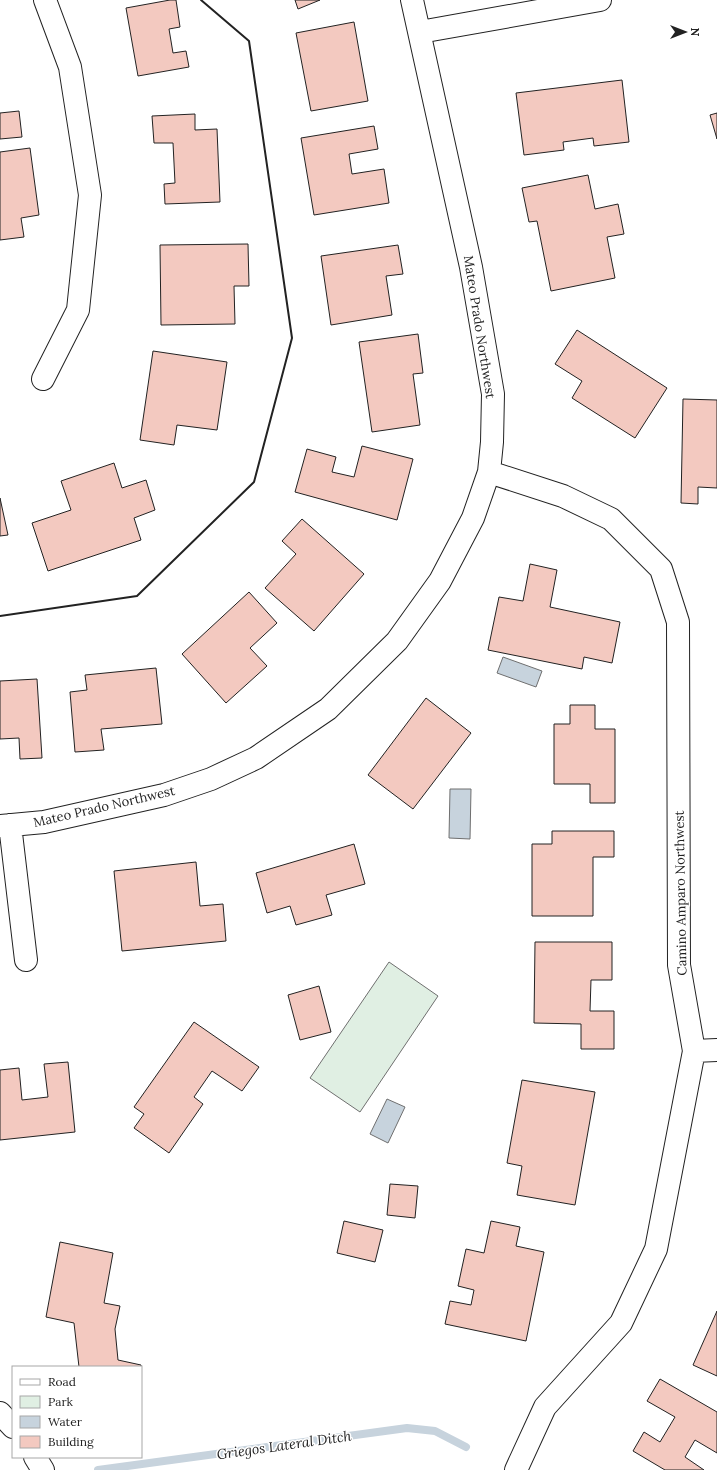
<svg xmlns="http://www.w3.org/2000/svg" width="717" height="1470" font-family="Lora,serif">
<rect width="100%" height="100%" fill="#fff"/>
<path fill="#e0efe3" stroke="#6f6f6f" d="M 389,962 L 438,996 L 360,1112 L 310,1078 Z"/>
<path fill="#c7d3dd" stroke="#6f6f6f" d="M 503,657 L 542,671 L 536,687 L 497,673 Z
M 450,789 L 471,789 L 470,839 L 449,838 Z
M 387,1099 L 405,1107 L 388,1143 L 370,1134 Z"/>
<g fill="none" stroke-linecap="round" stroke-linejoin="round">
<path stroke="#c7d3dd" stroke-width="8" d="M 98,1470 L 407,1428 L 435,1431 L 466,1447"/>
</g>
<path fill="#f3c9c0" stroke="#222" d="M 170,0 L 176,0 L 180,27 L 169,29 L 173,53 L 186,51 L 189,67 L 138,76 L 126,8 Z
M 295,0 L 320,0 L 298,9 Z
M 354,22 L 368,101 L 311,111 L 296,33 Z
M 622,80 L 629,142 L 594,146 L 593,138 L 563,142 L 564,150 L 524,155 L 516,93 Z
M 19,111 L 22,137 L 0,139 L 0,113 Z
M 717,113 L 717,139 L 710,115 Z
M 195,114 L 195,130 L 217,129 L 220,202 L 165,204 L 164,184 L 175,183 L 173,143 L 154,143 L 152,116 Z
M 374,126 L 378,149 L 349,154 L 352,174 L 384,169 L 389,203 L 314,215 L 301,138 Z
M 30,148 L 39,215 L 21,218 L 24,237 L 0,240 L 0,152 Z
M 588,175 L 595,209 L 618,204 L 624,234 L 607,237 L 615,278 L 551,291 L 537,221 L 529,222 L 522,188 Z
M 248,244 L 249,286 L 234,286 L 235,324 L 161,325 L 160,245 Z
M 398,245 L 403,274 L 386,276 L 392,315 L 331,325 L 321,256 Z
M 577,330 L 667,388 L 635,438 L 572,398 L 582,381 L 555,364 Z
M 418,334 L 423,373 L 413,374 L 420,425 L 372,432 L 359,342 Z
M 153,351 L 227,362 L 217,430 L 177,425 L 174,445 L 140,440 Z
M 683,399 L 717,400 L 717,488 L 698,487 L 698,504 L 681,503 Z
M 362,446 L 413,459 L 397,520 L 295,492 L 307,449 L 336,457 L 332,472 L 354,477 Z
M 114,463 L 122,488 L 146,480 L 155,510 L 134,518 L 141,540 L 48,571 L 32,523 L 71,510 L 61,481 Z
M 0,498 L 8,535 L 0,536 Z
M 302,519 L 364,574 L 314,631 L 265,588 L 296,554 L 282,541 Z
M 530,564 L 557,570 L 550,607 L 620,622 L 612,663 L 584,657 L 582,669 L 488,650 L 499,597 L 523,601 Z
M 249,592 L 277,623 L 250,648 L 267,666 L 226,703 L 182,654 Z
M 156,668 L 162,724 L 101,729 L 104,750 L 75,752 L 70,692 L 87,690 L 85,675 Z
M 37,679 L 42,758 L 20,759 L 19,738 L 0,739 L 0,681 Z
M 426,698 L 471,733 L 413,809 L 368,775 Z
M 570,705 L 595,705 L 595,729 L 615,729 L 615,803 L 590,803 L 590,784 L 554,784 L 554,724 L 570,724 Z
M 552,831 L 614,831 L 614,857 L 593,857 L 593,916 L 532,916 L 532,844 L 552,844 Z
M 354,844 L 365,884 L 326,895 L 332,915 L 296,925 L 290,906 L 267,913 L 256,873 Z
M 196,862 L 200,906 L 223,904 L 226,941 L 122,951 L 114,871 Z
M 535,942 L 612,942 L 612,980 L 591,980 L 590,1011 L 614,1011 L 614,1049 L 581,1049 L 581,1024 L 534,1023 Z
M 319,986 L 331,1032 L 300,1040 L 288,995 Z
M 194,1022 L 259,1067 L 242,1091 L 212,1071 L 194,1097 L 203,1104 L 169,1153 L 134,1128 L 144,1114 L 134,1107 Z
M 68,1062 L 75,1132 L 0,1140 L 0,1070 L 19,1068 L 22,1100 L 48,1097 L 44,1064 Z
M 522,1080 L 595,1092 L 575,1205 L 517,1195 L 522,1166 L 507,1163 Z
M 390,1184 L 418,1186 L 415,1218 L 387,1215 Z
M 344,1221 L 383,1230 L 375,1262 L 337,1253 Z
M 491,1221 L 520,1227 L 516,1246 L 544,1252 L 526,1341 L 445,1324 L 450,1301 L 471,1305 L 474,1290 L 458,1286 L 466,1249 L 484,1253 Z
M 60,1242 L 113,1253 L 104,1303 L 120,1306 L 115,1329 L 118,1360 L 141,1365 L 141,1367 L 79,1367 L 74,1323 L 46,1317 Z
M 717,1311 L 717,1376 L 693,1365 Z
M 660,1379 L 717,1412 L 717,1453 L 695,1440 L 685,1457 L 704,1470 L 665,1470 L 633,1451 L 644,1432 L 660,1442 L 675,1417 L 647,1401 Z"/>
<g fill="none" stroke-linecap="round" stroke-linejoin="round">
<defs>
<path id="minor" d="M 420,32 L 600,0
M 43,379 L 78,310 L 90,195 L 70,67 L 45,0
M 489,472 L 563,496 L 611,519 L 661,569 L 678,622 L 679,965 L 694,1051 L 656,1249 L 621,1323 L 545,1407 L 516,1470
M 10,825 L 26,960
M 0,826 L 44,822 L 164,795 L 211,779 L 256,758 L 328,709 L 397,641 L 440,581 L 473,518 L 489,472 L 492,442 L 493,394 L 471,267 L 412,0
M 694,1051 L 717,1050
M 0,1413 L 13,1427
M 35,1457 L 43,1470"/>
</defs>
<use href="#minor" stroke="#222" stroke-width="24"/>
<use href="#minor" stroke="#fff" stroke-width="22"/>
<path stroke="#222" stroke-width="2" d="M 0,616 L 137,596 L 254,482 L 292,338 L 249,41 L 201,0"/>
</g>
<g text-anchor="middle" stroke-width="3" stroke-linejoin="round" paint-order="stroke">
<g font-size="13" fill="#222" stroke="#fff">
<text transform="translate(480 327) rotate(81)" y="5">Mateo Prado Northwest</text>
<text transform="translate(104 806) rotate(-13)" y="5">Mateo Prado Northwest</text>
<text transform="translate(680 893) rotate(-91)" y="5">Camino Amparo Northwest</text>
</g>
<g font-size="14" font-style="italic" fill="#222" stroke="#fff">
<text transform="translate(284 1445) rotate(-8)" y="5">Griegos Lateral Ditch</text>
</g>
</g>
<rect x="12" y="1366" width="130" height="92" fill="#ffffff" stroke="#a7a7a7"/>
<rect x="20" y="1379" width="20" height="6" fill="#ffffff" stroke="#a7a7a7"/>
<text x="48" y="1386" font-size="12" fill="#222222">Road</text>
<rect x="20" y="1396" width="20" height="12" fill="#e0efe3" stroke="#a7a7a7"/>
<text x="48" y="1406" font-size="12" fill="#222222">Park</text>
<rect x="20" y="1416" width="20" height="12" fill="#c7d3dd" stroke="#a7a7a7"/>
<text x="48" y="1426" font-size="12" fill="#222222">Water</text>
<rect x="20" y="1436" width="20" height="12" fill="#f3c9c0" stroke="#a7a7a7"/>
<text x="48" y="1446" font-size="12" fill="#222222">Building</text>
<g transform="translate(685 32) rotate(90)" stroke="#ffffff" stroke-width="3" paint-order="stroke">
<path d="M0-3L7 15L0 10L-7 15Z" fill="#222222"/>
<text y="-6" font-size="11" font-weight="bold" text-anchor="middle" fill="#222222">N</text>
</g>
</svg>
